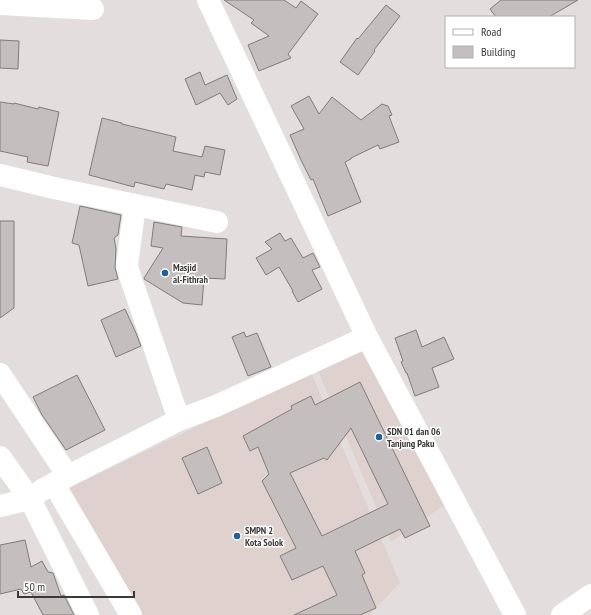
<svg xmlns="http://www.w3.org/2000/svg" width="591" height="615" font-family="'PT Sans Narrow',sans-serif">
<rect width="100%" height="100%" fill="#e3dedd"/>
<path fill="#dfd2ce" d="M 365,345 L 446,504 L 391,542 L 317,369 Z
M 311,372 L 400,583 L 369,615 L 140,615 L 68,488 Z"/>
<path fill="#c4bfbe" stroke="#807c7a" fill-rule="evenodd" d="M 224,0 L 284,0 L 296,8 L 301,1 L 318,14 L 288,54 L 291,58 L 259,71 L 248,45 L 269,36 L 251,23 L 254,20 Z
M 501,0 L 578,0 L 549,17 L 496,17 L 490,9 Z
M 386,5 L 400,16 L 374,50 L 375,51 L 358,75 L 340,62 L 357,38 L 358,39 Z
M 0,40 L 19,41 L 18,69 L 0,68 Z
M 200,72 L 205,85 L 227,75 L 237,99 L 228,105 L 220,93 L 196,105 L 185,79 Z
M 309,96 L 319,114 L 332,97 L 361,120 L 382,104 L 388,106 L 392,115 L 389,116 L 399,142 L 380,149 L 378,145 L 351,158 L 351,159 L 345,162 L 361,202 L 328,216 L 313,179 L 311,180 L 301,160 L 290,135 L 304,129 L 291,106 Z
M 0,102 L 14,104 L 14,103 L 38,109 L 39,107 L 59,112 L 48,166 L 27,162 L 28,157 L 0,151 Z
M 102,118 L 122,123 L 122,124 L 176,137 L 173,151 L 202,157 L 205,146 L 225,150 L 220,175 L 205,172 L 204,177 L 195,175 L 192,190 L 166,184 L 164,189 L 135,182 L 134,187 L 89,175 Z
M 80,206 L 121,215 L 118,235 L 114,238 L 116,249 L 115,267 L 118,279 L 88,286 L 79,245 L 72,243 Z
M 0,221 L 14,221 L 14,308 L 0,318 Z
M 154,222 L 182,227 L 181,236 L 227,239 L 225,279 L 204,278 L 202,305 L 183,303 L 144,279 L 144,278 L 163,248 L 151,246 Z
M 280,233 L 285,241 L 291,238 L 303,258 L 313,253 L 320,267 L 312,270 L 322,289 L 298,302 L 292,291 L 293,291 L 279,267 L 266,275 L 256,258 L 272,249 L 265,242 Z
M 125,309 L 136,333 L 141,346 L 116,357 L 101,320 Z
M 416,330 L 422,347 L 444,337 L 454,359 L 432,368 L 439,387 L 415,396 L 407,373 L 406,373 L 401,362 L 403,361 L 395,338 Z
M 244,332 L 246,337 L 257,333 L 271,367 L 248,376 L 232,337 Z
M 77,375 L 105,430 L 66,450 L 42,415 L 33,397 Z
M 360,382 L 430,526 L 405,538 L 400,529 L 355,551 L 365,573 L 362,575 L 376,608 L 360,615 L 294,615 L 337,595 L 323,566 L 292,580 L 280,556 L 296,548 L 262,481 L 269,474 L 258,447 L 250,451 L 243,436 L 292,409 L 291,406 L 311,396 L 315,405 ZM 351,428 L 388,504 L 322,536 L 290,473 L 324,458 L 327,460 Z
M 207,447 L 222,483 L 198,494 L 182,458 Z
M 25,540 L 31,567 L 42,561 L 48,572 L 53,573 L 61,596 L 64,595 L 74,615 L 43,615 L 31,592 L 24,594 L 21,589 L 0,594 L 0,545 Z"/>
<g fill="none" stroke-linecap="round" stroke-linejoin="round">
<path stroke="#fff" stroke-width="22" d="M 208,0 L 367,337 L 515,615
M 0,4 L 93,9
M 0,175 L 54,188 L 217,222
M 135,205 L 127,265 L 128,270 L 179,420
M 0,374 L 68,476
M 0,457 L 30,499 L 88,615
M 54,484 L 131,615
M 0,506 L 30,499 L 42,490 L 68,476 L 179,420 L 216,406 L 367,337
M 562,615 L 591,595"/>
</g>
<g fill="#1d6196" stroke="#fff" stroke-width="1.5">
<circle cx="165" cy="273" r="4"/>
<circle cx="379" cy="437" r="4"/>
<circle cx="237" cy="536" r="4"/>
</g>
<g text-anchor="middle" stroke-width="3" stroke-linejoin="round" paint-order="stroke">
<g font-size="10" font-weight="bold" fill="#3b3938" stroke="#fff" text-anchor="start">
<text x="173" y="271">Masjid<tspan x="173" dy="12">al-Fithrah</tspan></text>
<text x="387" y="435">SDN 01 dan 06<tspan x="387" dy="12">Tanjung Paku</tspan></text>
<text x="245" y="534">SMPN 2<tspan x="245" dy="12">Kota Solok</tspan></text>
</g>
</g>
<rect x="445" y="16" width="130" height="52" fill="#ffffff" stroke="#b1b0af"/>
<rect x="453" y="29" width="20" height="6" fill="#ffffff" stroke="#b1b0af"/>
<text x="481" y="36" font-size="12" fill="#3b3938">Road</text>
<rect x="453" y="46" width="20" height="12" fill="#c4bfbe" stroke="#b1b0af"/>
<text x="481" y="56" font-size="12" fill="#3b3938">Building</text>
<path d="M18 591v6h116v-6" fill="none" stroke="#3b3938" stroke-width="2"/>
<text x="24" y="591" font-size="12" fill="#3b3938" stroke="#ffffff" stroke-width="3" paint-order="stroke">50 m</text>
</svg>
